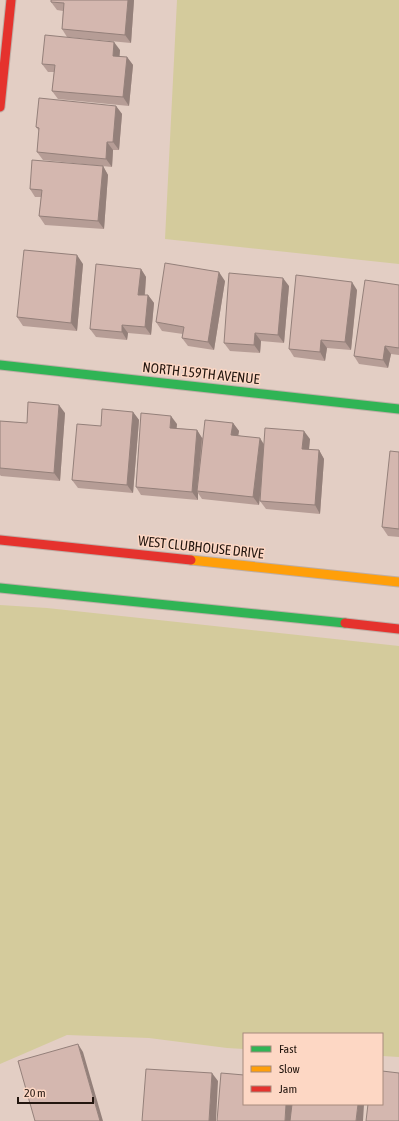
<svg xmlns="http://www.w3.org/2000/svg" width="399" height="1121" font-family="'Asap Condensed',sans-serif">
<rect width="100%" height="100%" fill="#e3cec4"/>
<path fill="#d4cb9c" d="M 177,0 L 399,0 L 399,264 L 165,239 Z
M 0,605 L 47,608 L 399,646 L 399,1057 L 382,1056 L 382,1034 L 244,1034 L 244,1049 L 227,1048 L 149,1038 L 67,1035 L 0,1064 Z"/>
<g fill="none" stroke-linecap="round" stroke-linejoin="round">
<defs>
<path id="fast" d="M 0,365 L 399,409
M 0,588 L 345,623"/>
<path id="slow" d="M 191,560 L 399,582"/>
<path id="jam" d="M 0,107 L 11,0
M 0,540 L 191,560
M 345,623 L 399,629"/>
</defs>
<use href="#fast" stroke="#beaea6" stroke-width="11"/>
<use href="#slow" stroke="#beaea6" stroke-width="11"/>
<use href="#jam" stroke="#beaea6" stroke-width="11"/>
<use href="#fast" stroke="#30b455" stroke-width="9"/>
<use href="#slow" stroke="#ff9f0a" stroke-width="9"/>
<use href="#jam" stroke="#e5322d" stroke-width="9"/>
</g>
<path fill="#b69d96" d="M 134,0 L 131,43 L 67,37 L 62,29 L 63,11 L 57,10 L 51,2 Z
M 120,50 L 119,57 L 127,57 L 133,65 L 129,106 L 58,99 L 52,91 L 54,72 L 48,72 L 42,64 Z
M 116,106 L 122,114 L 119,150 L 113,150 L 112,167 L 43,160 L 37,152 L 39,131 L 36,127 Z
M 103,166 L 108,175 L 104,229 L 45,225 L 39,216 L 41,197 L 35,197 L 30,189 Z
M 83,264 L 77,331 L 23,326 L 17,317 Z
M 141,269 L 146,277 L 145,295 L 148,295 L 154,303 L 151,335 L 128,333 L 127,340 L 96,337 L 90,329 Z
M 225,281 L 214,350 L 188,346 L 182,338 L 183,334 L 162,331 L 156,322 Z
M 399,285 L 399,355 L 391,354 L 388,368 L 359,364 L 354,356 Z
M 289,286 L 284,343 L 261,341 L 260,353 L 230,351 L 224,343 Z
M 357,290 L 351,350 L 327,348 L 325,361 L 294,357 L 289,349 Z
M 133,412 L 139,420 L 133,493 L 78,488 L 72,480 L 101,426 Z
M 65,413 L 60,481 L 1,476 L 0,475 L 0,421 L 27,423 Z
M 233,423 L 239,431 L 238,435 L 264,444 L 310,439 L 309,450 L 319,450 L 324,459 L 320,514 L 266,509 L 260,501 L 261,486 L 259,505 L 202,499 L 198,493 L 198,500 L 141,495 L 136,487 L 177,424 L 176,428 L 197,430 L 202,438 Z
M 399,452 L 399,537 L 388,536 L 382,527 Z"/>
<path fill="#94807a" d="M 128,0 L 134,0 L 131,43 L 125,35 Z
M 114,42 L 120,50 L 119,64 L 113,56 Z
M 127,57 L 133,65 L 129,106 L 123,97 Z
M 116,106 L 122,114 L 119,150 L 113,142 Z
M 107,142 L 113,150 L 112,167 L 106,159 Z
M 103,166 L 108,175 L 104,229 L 98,221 Z
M 77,255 L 83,264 L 77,331 L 71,323 Z
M 141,269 L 146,277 L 144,303 L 138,295 Z
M 219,272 L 225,281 L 214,350 L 208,342 Z
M 283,278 L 289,286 L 284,343 L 278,335 Z
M 352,282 L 357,290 L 351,350 L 345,342 Z
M 148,295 L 154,303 L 151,335 L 145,327 Z
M 122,325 L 128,333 L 127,340 L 122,332 Z
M 255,333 L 261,341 L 260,353 L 254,345 Z
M 321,340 L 327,348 L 325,361 L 320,352 Z
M 385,346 L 391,354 L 388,368 L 383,360 Z
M 59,405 L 65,413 L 60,481 L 54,473 Z
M 133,412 L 139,420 L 133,493 L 127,485 Z
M 171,416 L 177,424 L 176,436 L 170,428 Z
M 233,423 L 239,431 L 237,443 L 231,435 Z
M 197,430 L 202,438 L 197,491 L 198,493 L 198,500 L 192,492 Z
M 304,431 L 310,439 L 308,457 L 302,449 Z
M 260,438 L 265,446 L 259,505 L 253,497 Z
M 319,450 L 324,459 L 320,514 L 315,505 Z
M 78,1044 L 83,1052 L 103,1121 L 100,1121 Z
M 212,1073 L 218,1081 L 216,1121 L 209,1121 Z
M 286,1104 L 293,1104 L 292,1121 L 285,1121 Z
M 358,1104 L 364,1104 L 363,1121 L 356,1121 Z"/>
<path fill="#d4b7af" stroke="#94807a" d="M 51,0 L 128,0 L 125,35 L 62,29 L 64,3 L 51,2 Z
M 45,35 L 114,42 L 113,56 L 127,57 L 123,97 L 52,91 L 55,65 L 42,64 Z
M 39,98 L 116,106 L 113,142 L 107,142 L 106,159 L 37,152 L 39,128 L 36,127 Z
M 32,160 L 103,166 L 98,221 L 39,216 L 42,190 L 30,189 Z
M 24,250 L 77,255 L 71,323 L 17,317 Z
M 165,263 L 219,272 L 208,342 L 182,338 L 184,327 L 156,322 Z
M 96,264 L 141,269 L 138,295 L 148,295 L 145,327 L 122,325 L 122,332 L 90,329 Z
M 229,273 L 283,278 L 278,335 L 255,333 L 254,345 L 224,343 Z
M 296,275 L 352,282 L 345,342 L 321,340 L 320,352 L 289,349 Z
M 365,280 L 399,285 L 399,348 L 385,346 L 383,360 L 354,356 Z
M 28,402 L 59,405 L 54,473 L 0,468 L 0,421 L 27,423 Z
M 102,409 L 133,412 L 127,485 L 72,480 L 77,424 L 101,426 Z
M 141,413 L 171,416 L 170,428 L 197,430 L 192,492 L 136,487 Z
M 205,420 L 233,423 L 231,435 L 260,438 L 253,497 L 197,491 Z
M 265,428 L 304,431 L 302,449 L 319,450 L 315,505 L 260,501 Z
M 390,451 L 399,452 L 399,529 L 382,527 Z
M 78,1044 L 100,1121 L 35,1121 L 18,1061 Z
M 146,1069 L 212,1073 L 209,1121 L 142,1121 Z
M 382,1071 L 399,1073 L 399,1121 L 366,1121 L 368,1104 L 382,1104 Z
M 221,1073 L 244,1075 L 244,1104 L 286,1104 L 285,1121 L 217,1121 Z
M 292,1104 L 358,1104 L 356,1121 L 290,1121 Z"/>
<g text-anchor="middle" stroke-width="3" stroke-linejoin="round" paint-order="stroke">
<g font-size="14" fill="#23160f" stroke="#fdd7c4">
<text transform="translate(201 373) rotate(6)" y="5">NORTH 159TH AVENUE</text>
<text transform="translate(201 547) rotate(6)" y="5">WEST CLUBHOUSE DRIVE</text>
</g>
</g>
<rect x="243" y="1033" width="140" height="72" fill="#fdd7c4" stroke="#a68a7c"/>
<rect x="251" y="1046" width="20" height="6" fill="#30b455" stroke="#a68a7c"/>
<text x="279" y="1053" font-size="12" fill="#23160f">Fast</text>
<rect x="251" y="1066" width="20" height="6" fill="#ff9f0a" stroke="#a68a7c"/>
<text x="279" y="1073" font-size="12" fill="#23160f">Slow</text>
<rect x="251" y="1086" width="20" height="6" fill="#e5322d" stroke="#a68a7c"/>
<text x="279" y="1093" font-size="12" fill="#23160f">Jam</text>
<path d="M18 1097v6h75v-6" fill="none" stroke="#23160f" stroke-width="2"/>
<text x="24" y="1097" font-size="12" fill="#23160f" stroke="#fdd7c4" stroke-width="3" paint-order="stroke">20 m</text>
</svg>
